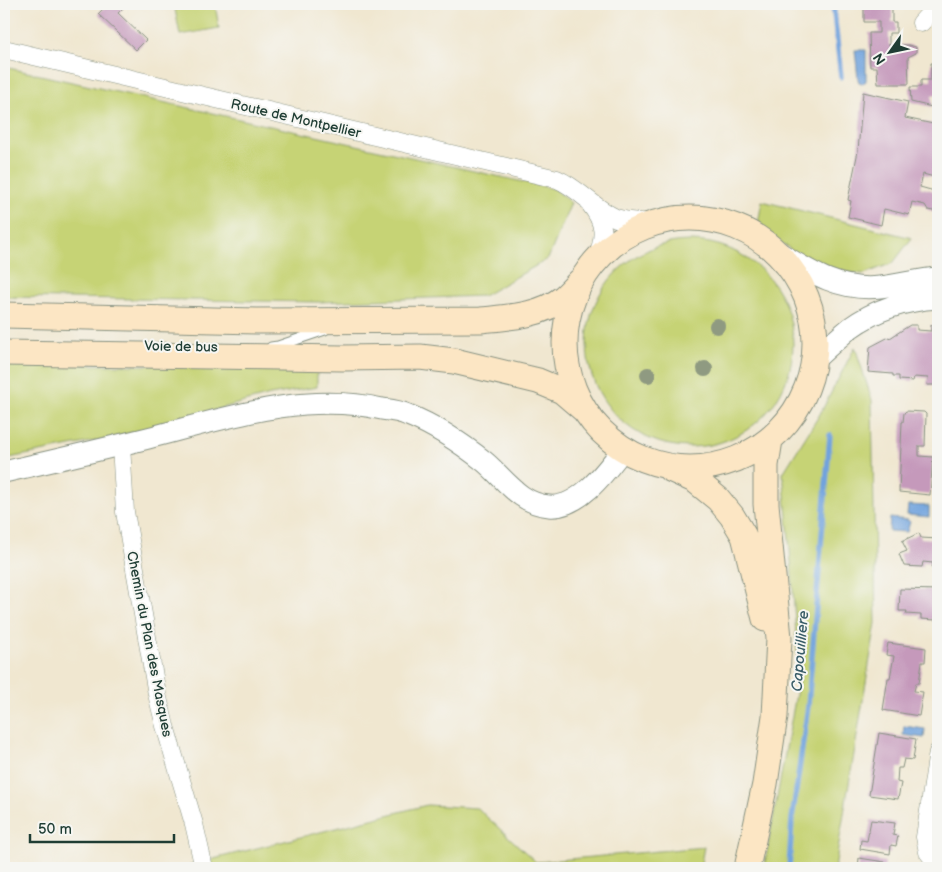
<svg xmlns="http://www.w3.org/2000/svg" width="942" height="872" font-family="'Balsamiq Sans',sans-serif">
<rect width="100%" height="100%" fill="#f6f6f2"/>
<filter id="ink" filterUnits="userSpaceOnUse"><feTurbulence type="fractalNoise" baseFrequency=".02" numOctaves="2"/><feDisplacementMap in="SourceGraphic" scale="10" xChannelSelector="R" yChannelSelector="G"/><feConvolveMatrix kernelMatrix="1 2 1 2 8 2 1 2 1" color-interpolation-filters="sRGB"/></filter>
<filter id="wash" filterUnits="userSpaceOnUse"><feTurbulence type="fractalNoise" baseFrequency=".0096" numOctaves="4" result="noise"/><feDisplacementMap in="SourceGraphic" scale="20" xChannelSelector="R" yChannelSelector="G"/><feGaussianBlur stdDeviation="1.12" result="paint"/><feColorMatrix in="noise" values="0 0 0 0 0 0 0 0 0 0 0 0 0 0 0 0 0 1.4 0 .05"/><feComposite in="paint" operator="in"/></filter>
<g filter="url(#wash)">
<rect width="100%" height="100%" fill="#f0e7d0"/>
<path fill="#c6d374" stroke="#728854" d="M 174,4 L 215,4 L 219,28 L 180,35 Z
M 4,67 L 555,189 L 571,203 L 548,259 L 483,296 L 318,302 L 4,297 Z
M 762,201 L 912,238 L 893,263 L 864,274 L 831,271 L 805,261 L 758,224 Z
M587 344a103 103 0 1 1 206 0a103 103 0 1 1-206 0Z
M 855,347 L 872,400 L 876,623 L 837,855 L 835,868 L 764,868 L 799,678 L 791,562 L 783,473 L 820,414 Z
M 4,364 L 317,367 L 317,387 L 270,395 L 111,438 L 4,459 Z
M 427,805 L 477,808 L 536,862 L 704,847 L 700,868 L 190,868 L 190,865 Z"/>
<path fill="#71a3dd" stroke="#487088" d="M 855,50 L 866,50 L 866,81 L 862,84 L 859,83 L 858,79 Z
M 908,505 L 929,506 L 929,517 L 907,515 Z
M 890,518 L 908,520 L 910,522 L 907,532 L 889,531 Z
M 904,726 L 925,729 L 924,738 L 903,735 Z"/>
<g fill="none" stroke-linecap="round" stroke-linejoin="round">
<path stroke="#71a3dd" stroke-width="5.5" d="M 833,4 L 841,77
M 789,868 L 792,819 L 808,706 L 830,435"/>
</g>
<g id="blocks">
<path fill="#c599bb" d="M 108,4 L 127,4 L 118,13 L 146,40 L 136,50 L 98,14 Z
M 864,4 L 892,4 L 892,22 L 896,22 L 896,33 L 889,33 L 889,45 L 908,45 L 916,47 L 916,53 L 908,57 L 909,84 L 878,84 L 877,67 L 870,67 L 869,33 L 879,33 L 879,22 L 864,22 Z
M 931,63 L 938,63 L 938,95 L 932,96 L 932,107 L 911,102 L 910,87 L 921,87 L 921,80 L 931,80 Z
M 863,92 L 908,102 L 905,118 L 938,125 L 938,178 L 923,174 L 920,187 L 938,192 L 938,212 L 928,210 L 925,205 L 912,202 L 909,215 L 884,209 L 881,225 L 848,217 L 851,201 L 848,200 L 858,151 Z
M 910,325 L 917,325 L 917,330 L 931,331 L 931,325 L 938,326 L 938,385 L 927,385 L 928,378 L 914,377 L 913,381 L 899,380 L 899,376 L 893,376 L 893,374 L 868,372 L 870,347 L 889,337 L 890,338 Z
M 906,411 L 924,412 L 926,414 L 925,446 L 919,446 L 919,456 L 933,457 L 930,495 L 899,492 L 902,422 L 903,422 L 904,413 Z
M 919,533 L 921,538 L 938,539 L 938,568 L 932,568 L 933,563 L 923,562 L 922,567 L 904,566 L 899,554 L 907,551 L 902,541 Z
M 900,589 L 938,590 L 938,616 L 936,616 L 936,620 L 921,619 L 921,615 L 906,614 L 907,611 L 899,611 Z
M 888,643 L 926,648 L 925,662 L 922,662 L 919,683 L 916,683 L 914,691 L 923,692 L 919,716 L 883,710 L 888,678 L 890,678 L 894,656 L 886,655 Z
M 879,733 L 916,739 L 913,760 L 904,759 L 902,768 L 898,768 L 897,782 L 901,783 L 898,799 L 869,795 Z
M 871,820 L 895,823 L 893,835 L 898,836 L 896,846 L 891,845 L 890,854 L 860,849 L 861,840 L 867,841 Z
M 859,858 L 885,862 L 884,868 L 858,868 Z"/>
</g>
</g>
<g filter="url(#ink)">
<use href="#blocks" fill-opacity="0" stroke="#889282" stroke-width="1"/>
<g fill="none" stroke-linecap="round" stroke-linejoin="round">
<defs>
<path id="service" d="M 271,347 L 278,346 L 325,330"/>
<path id="minor" d="M 921,23 L 938,4
M 4,49 L 557,179 C 579,188 594,209 616,218 C 628,222 642,222 655,223
M 590,204 C 606,224 605,236 597,259
M 121,445 L 125,512 L 157,694 L 165,726 L 194,824 L 204,868
M 938,752 L 925,837 L 928,852 L 938,865"/>
<path id="tertiary" d="M 773,249 C 807,270 838,292 880,287 C 900,285 919,279 938,278
M 815,359 C 826,349 838,338 850,328 C 876,309 907,300 938,298
M 4,472 C 52,461 100,450 148,438 C 223,419 303,391 382,409 C 390,410 400,411 408,415 C 436,426 461,443 485,462 C 505,479 520,504 549,506 C 579,509 607,470 623,449"/>
<path id="secondary" d="M565 343a125 125 0 1 1 250 0a125 125 0 1 1-250 0Z
M 4,315 L 256,321 L 481,320 C 510,317 540,316 563,298 C 569,293 575,286 580,281
M 4,353 L 342,358 L 420,357 L 454,361 L 538,381 L 562,391 L 583,409
M 670,469 L 696,481 L 718,499 L 732,516 L 744,536 L 765,619
M 747,868 L 765,784 L 775,716 L 779,638 L 766,504 L 766,465 L 770,440"/>
</defs>
<use href="#service" stroke="#889282" stroke-width="11"/>
<use href="#minor" stroke="#889282" stroke-width="19"/>
<use href="#tertiary" stroke="#889282" stroke-width="23"/>
<use href="#secondary" stroke="#889282" stroke-width="27"/>
<use href="#service" stroke="#fff" stroke-width="9"/>
<use href="#minor" stroke="#fff" stroke-width="18"/>
<use href="#tertiary" stroke="#fff" stroke-width="21"/>
<use href="#secondary" stroke="#fce6c4" stroke-width="25"/>
</g>
<g fill="#8f9a81">
<circle cx="717" cy="326" r="8"/>
<circle cx="705" cy="369" r="8"/>
<circle cx="648" cy="375" r="8"/>
</g>
</g>
<g text-anchor="middle" stroke-width="4" stroke-linejoin="round" paint-order="stroke">
<g font-size="14" fill="#1f3d34" stroke="#f6f6f2">
<text transform="translate(296 118) rotate(13)" y="5">Route de Montpellier</text>
<text transform="translate(181 346) rotate(1)" y="5">Voie de bus</text>
<text transform="translate(150 644) rotate(79)" y="5">Chemin du Plan des Masques</text>
</g>
<g font-size="15" font-style="italic" fill="#385c67" stroke="#f6f6f2">
<text transform="translate(800 651) rotate(-85)" y="5">Capouilliere</text>
</g>
</g>
<rect width="942" height="872" fill="none" stroke="#f6f6f2" stroke-width="20"/>
<g transform="translate(890 52) rotate(237)" stroke="#f6f6f2" stroke-width="4" paint-order="stroke">
<path d="M0-4L9 19L0 12L-9 19Z" fill="#1f3d34"/>
<text y="-8" font-size="14" font-weight="bold" text-anchor="middle" fill="#1f3d34">N</text>
</g>
<path d="M30 834v8h144v-8" fill="none" stroke="#1f3d34" stroke-width="2.5"/>
<text x="38" y="834" font-size="15" fill="#1f3d34" stroke="#f6f6f2" stroke-width="4" paint-order="stroke">50 m</text>
</svg>
